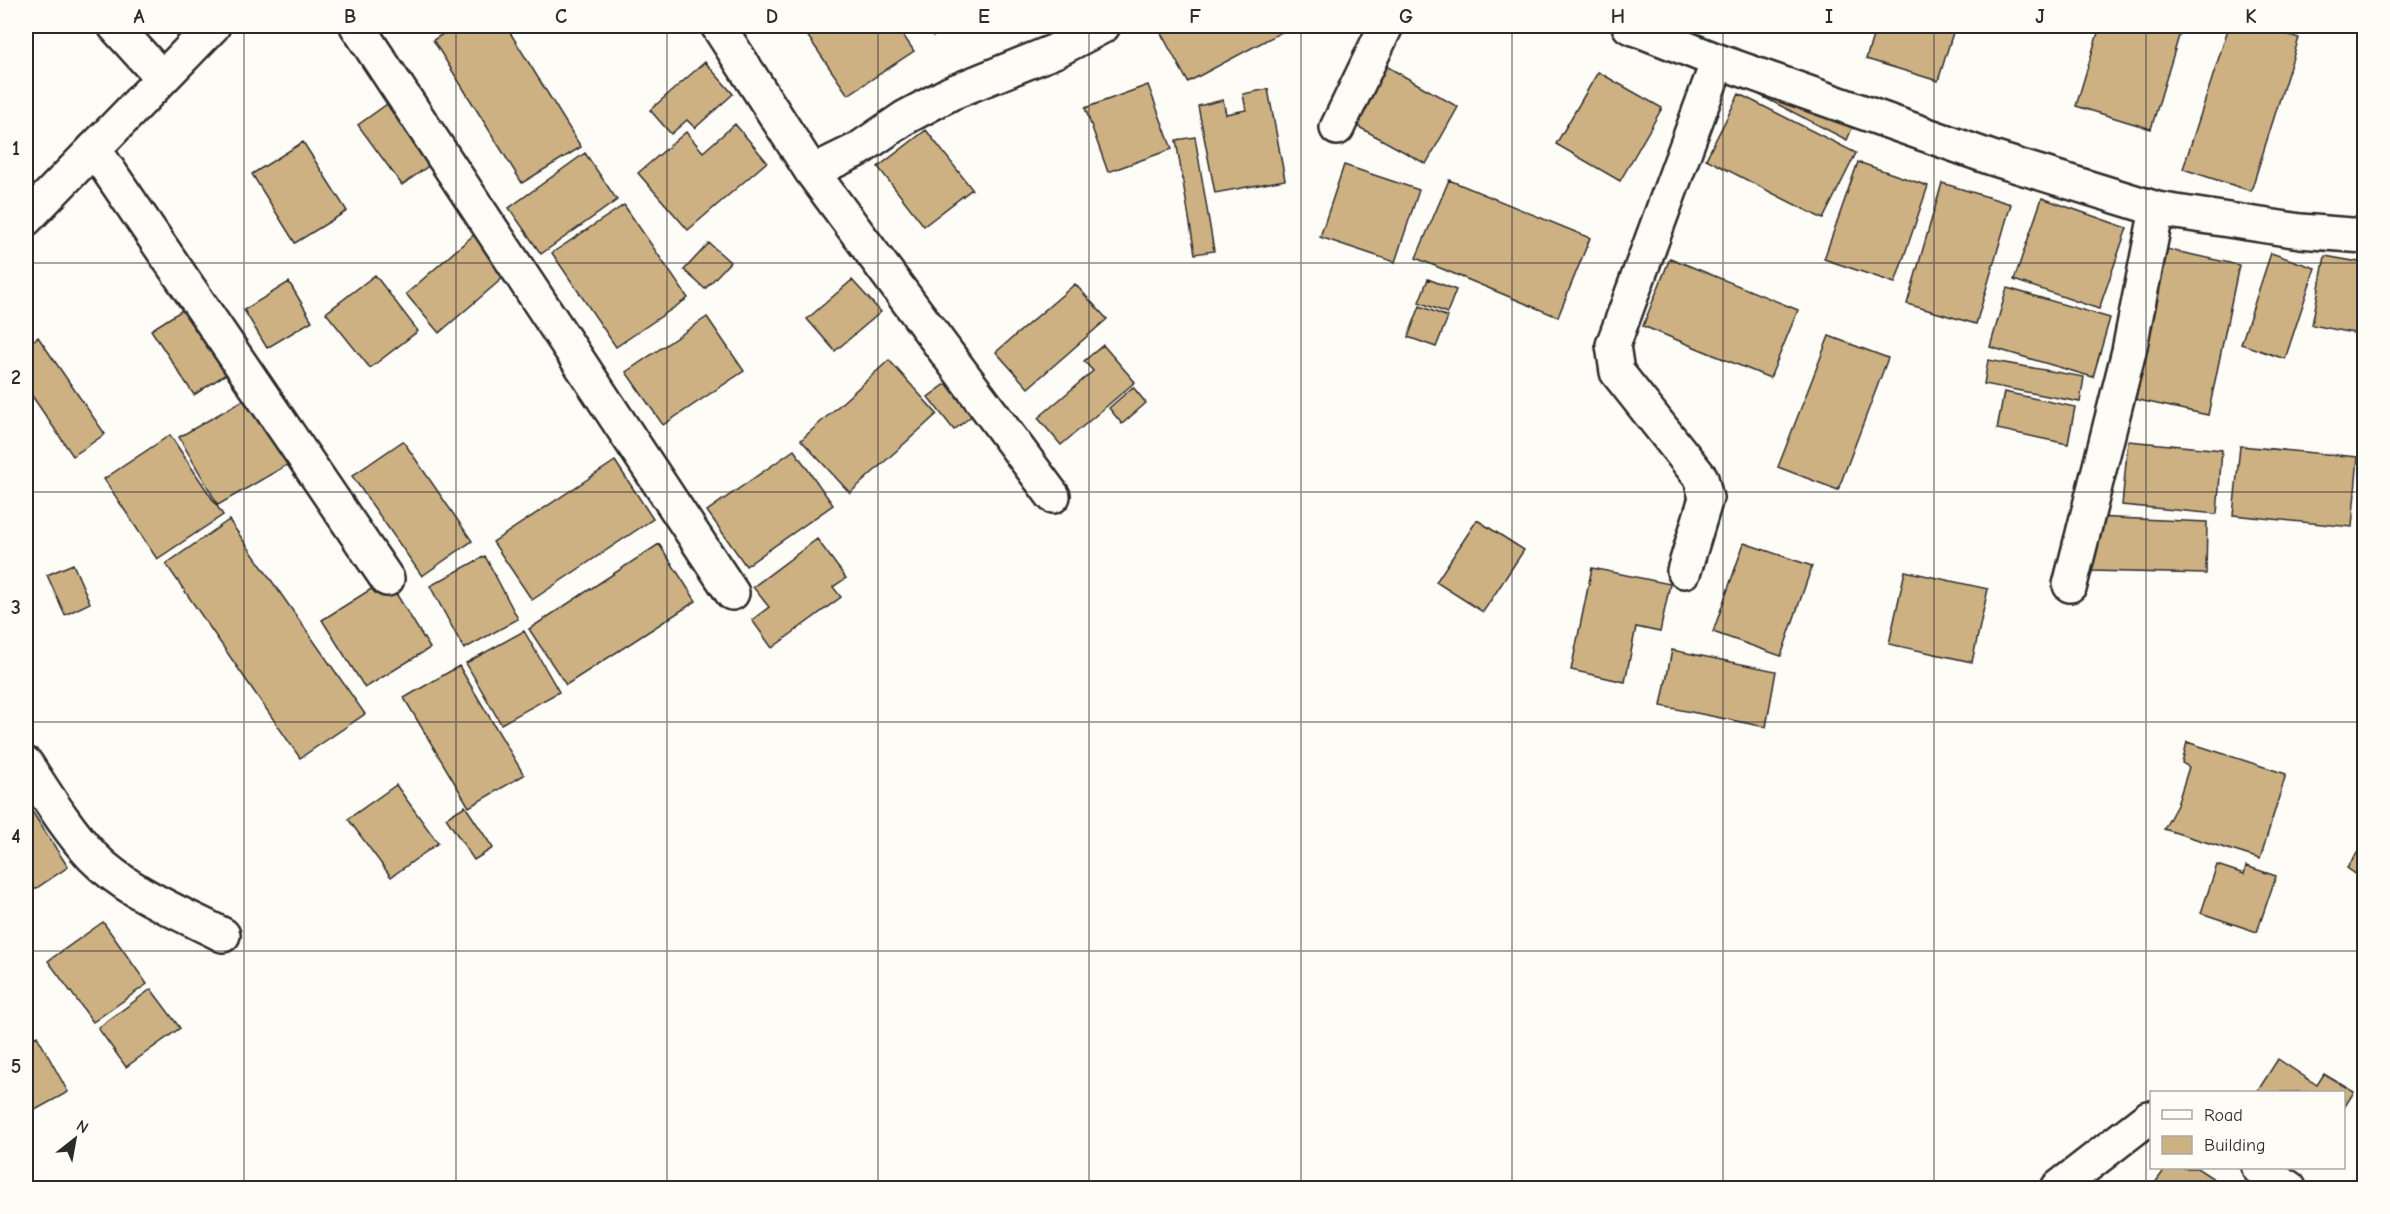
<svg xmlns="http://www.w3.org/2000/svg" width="2390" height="1214" font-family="'Comic Neue',sans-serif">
<rect width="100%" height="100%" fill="#fdfcf7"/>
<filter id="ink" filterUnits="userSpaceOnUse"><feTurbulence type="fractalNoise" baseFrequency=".0167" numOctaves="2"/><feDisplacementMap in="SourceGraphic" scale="12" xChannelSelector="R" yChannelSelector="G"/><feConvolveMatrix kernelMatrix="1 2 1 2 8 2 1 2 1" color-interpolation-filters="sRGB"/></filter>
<g filter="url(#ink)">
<path fill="#ceb183" stroke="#2b2b2b" stroke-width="1.5" d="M 456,26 L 506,26 L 581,147 L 522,183 L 433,40 Z
M 821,26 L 897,26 L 914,51 L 848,95 L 807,35 Z
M 928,26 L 955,26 L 933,36 Z
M 1157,26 L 1293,26 L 1188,82 Z
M 1876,26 L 1955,26 L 1938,81 L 1866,59 Z
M 2100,26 L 2182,26 L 2151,129 L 2076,106 Z
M 2229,26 L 2259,26 L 2299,38 L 2251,191 L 2183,169 Z
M 2348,26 L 2364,26 L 2364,33 Z
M 705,62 L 733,94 L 695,128 L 687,120 L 671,134 L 650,110 Z
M 1379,62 L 1458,107 L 1426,164 L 1346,120 Z
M 1598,72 L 1662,108 L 1620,181 L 1556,144 Z
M 1148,85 L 1172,149 L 1108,172 L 1085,108 Z
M 1742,86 L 1853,126 L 1847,140 Z
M 1268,89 L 1285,180 L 1215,193 L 1198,106 L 1223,100 L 1226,114 L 1246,110 L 1243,94 Z
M 1739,94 L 1856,153 L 1823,219 L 1706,159 Z
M 394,99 L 438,159 L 402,185 L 358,125 Z
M 735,124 L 767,162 L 688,230 L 638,173 L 686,132 L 703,152 Z
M 926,130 L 972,189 L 924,226 L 878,167 Z
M 1195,137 L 1214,251 L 1195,254 L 1176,140 Z
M 303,142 L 347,211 L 295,243 L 252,174 Z
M 585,153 L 617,200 L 541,254 L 509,208 Z
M 1858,162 L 1928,186 L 1895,283 L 1824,259 Z
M 1344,165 L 1419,190 L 1395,262 L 1320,237 Z
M 1449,180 L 1590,238 L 1558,317 L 1416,258 Z
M 1942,183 L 2011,204 L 1976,324 L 1907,304 Z
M 2042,198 L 2127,228 L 2099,309 L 2014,280 Z
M 624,205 L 688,298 L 616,347 L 552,253 Z
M 477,232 L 511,271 L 439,333 L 406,294 Z
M 709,243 L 730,262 L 705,289 L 684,270 Z
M 2166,249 L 2239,265 L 2208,415 L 2134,399 Z
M 2271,253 L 2315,268 L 2285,359 L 2241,344 Z
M 2325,256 L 2364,263 L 2364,335 L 2312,325 Z
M 1670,258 L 1798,310 L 1770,378 L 1643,326 Z
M 375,275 L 418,331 L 370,368 L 326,313 Z
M 1428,279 L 1456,290 L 1447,313 L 1419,302 Z
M 852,280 L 881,312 L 835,351 L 807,319 Z
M 289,282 L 312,321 L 267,348 L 244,310 Z
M 1075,284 L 1107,319 L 1028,388 L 996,352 Z
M 2007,288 L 2110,318 L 2093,377 L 1990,347 Z
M 1420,306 L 1448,317 L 1436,347 L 1408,337 Z
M 187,307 L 229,372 L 194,395 L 151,330 Z
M 707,317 L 744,371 L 663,425 L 626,372 Z
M 26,319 L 33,331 L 26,336 Z
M 1829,336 L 1888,358 L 1838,490 L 1778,467 Z
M 38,337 L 105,434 L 73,456 L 26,387 L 26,346 Z
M 1103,345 L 1135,382 L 1061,445 L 1038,418 L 1093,371 L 1084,361 Z
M 889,360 L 937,414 L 850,493 L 801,440 Z
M 1988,360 L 2084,377 L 2080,402 L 1984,384 Z
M 954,378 L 979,410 L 954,430 L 928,397 Z
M 1133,387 L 1146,403 L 1122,424 L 1109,408 Z
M 2004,392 L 2075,407 L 2068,444 L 1997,429 Z
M 254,394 L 294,461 L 218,505 L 179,437 Z
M 170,435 L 223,515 L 157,559 L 104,479 Z
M 403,441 L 472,541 L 422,576 L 352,476 Z
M 2128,441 L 2222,450 L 2217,514 L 2122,505 Z
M 2240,446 L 2358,457 L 2352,527 L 2233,515 Z
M 794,450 L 833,505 L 746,566 L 707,511 Z
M 615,461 L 653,519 L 532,600 L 493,542 Z
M 2093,517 L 2207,522 L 2206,574 L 2091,571 Z
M 229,520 L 365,714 L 300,758 L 166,564 Z
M 1477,520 L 1524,550 L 1483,612 L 1436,582 Z
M 817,539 L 846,578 L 833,587 L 841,597 L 772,648 L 752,620 L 769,607 L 753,587 Z
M 1744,543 L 1812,566 L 1781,656 L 1713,632 Z
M 659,544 L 696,601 L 566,685 L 529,629 Z
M 485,556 L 518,619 L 464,649 L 430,586 Z
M 73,564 L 90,603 L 65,615 L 47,575 Z
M 1592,568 L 1670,584 L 1660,632 L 1636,627 L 1625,682 L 1571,670 Z
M 1905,571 L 1988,589 L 1972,662 L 1889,644 Z
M 387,579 L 430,648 L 365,688 L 322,620 Z
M 524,631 L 559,692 L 501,724 L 466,663 Z
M 1672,650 L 1776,671 L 1766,727 L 1661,706 Z
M 459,666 L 524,775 L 469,807 L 404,698 Z
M 2187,742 L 2286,774 L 2260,859 L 2164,829 L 2177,805 L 2189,767 L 2182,763 Z
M 396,785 L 438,843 L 391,877 L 348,819 Z
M 26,802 L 68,867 L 26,895 Z
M 465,806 L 493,848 L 474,860 L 446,818 Z
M 2364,843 L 2364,880 L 2347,868 Z
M 2217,865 L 2244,874 L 2246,866 L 2276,876 L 2257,932 L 2201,913 Z
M 103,922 L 147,984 L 93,1022 L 48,961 Z
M 151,989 L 180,1028 L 126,1067 L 98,1028 Z
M 37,1036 L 68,1092 L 26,1115 L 26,1043 Z
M 2278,1059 L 2317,1085 L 2324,1074 L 2354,1092 L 2344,1108 L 2344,1092 L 2257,1092 Z
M 2166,1168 L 2197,1168 L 2228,1188 L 2151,1188 Z"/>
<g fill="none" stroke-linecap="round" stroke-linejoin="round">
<defs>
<path id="minor" d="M 115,26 L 162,78
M 357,26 L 732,593
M 718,26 L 812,172 L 1053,496
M 1629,26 L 1718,61 L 1992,158 L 2157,209 L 2300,231 L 2364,236
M 1337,128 L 1386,26
M 94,149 L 387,579
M 812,172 L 859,149 L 906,117 L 951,93 L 1055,51 L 1103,26
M 1684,571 L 1706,498 L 1701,478 L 1617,372 L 1613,345 L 1718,61
M 2070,585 L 2129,351 L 2157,209
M 26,764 C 47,796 67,829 93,857 C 127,892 180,913 223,935
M 2259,1168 L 2289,1188
M 2058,1188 L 2148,1118 L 2152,1118"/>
<path id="major" d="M 26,219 L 213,26"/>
</defs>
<use href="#minor" stroke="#2b2b2b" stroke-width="38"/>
<use href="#major" stroke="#2b2b2b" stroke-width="38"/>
<use href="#minor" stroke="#fdfcf7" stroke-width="33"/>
<use href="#major" stroke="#fdfcf7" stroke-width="33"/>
</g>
</g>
<path fill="none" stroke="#2b2b2b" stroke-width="1.5" stroke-opacity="0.55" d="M 244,26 L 244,1188M 456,26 L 456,1188M 667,26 L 667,1188M 878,26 L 878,1188M 1089,26 L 1089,1188M 1301,26 L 1301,1188M 1512,26 L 1512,1188M 1723,26 L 1723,1188M 1934,26 L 1934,1188M 2146,26 L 2146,1188M 26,263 L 2364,263M 26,492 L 2364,492M 26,722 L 2364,722M 26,951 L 2364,951"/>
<rect width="2390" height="1214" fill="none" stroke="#fdfcf7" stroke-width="66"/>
<rect x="2150" y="1091" width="195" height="78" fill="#fdfcf7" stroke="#a9a8a5" stroke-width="1.5"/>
<rect x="2162" y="1110" width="30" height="9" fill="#fdfcf7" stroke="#a9a8a5" stroke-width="1.5"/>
<text x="2204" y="1121" font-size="18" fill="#2b2b2b">Road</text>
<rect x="2162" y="1136" width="30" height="18" fill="#ceb183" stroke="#a9a8a5" stroke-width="1.5"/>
<text x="2204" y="1151" font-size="18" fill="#2b2b2b">Building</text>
<g transform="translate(75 1139) rotate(31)" stroke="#fdfcf7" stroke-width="4.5" paint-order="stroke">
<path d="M0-4.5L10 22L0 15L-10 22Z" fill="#2b2b2b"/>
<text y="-9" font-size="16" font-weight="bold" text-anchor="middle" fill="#2b2b2b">N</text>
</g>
<rect x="33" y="33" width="2324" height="1148" fill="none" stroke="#2b2b2b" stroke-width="2"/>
<g font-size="20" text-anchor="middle" font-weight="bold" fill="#2b2b2b">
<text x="139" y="23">A</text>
<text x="350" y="23">B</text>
<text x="561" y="23">C</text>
<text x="772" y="23">D</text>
<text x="984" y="23">E</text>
<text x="1195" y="23">F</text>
<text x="1406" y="23">G</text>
<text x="1618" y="23">H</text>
<text x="1829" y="23">I</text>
<text x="2040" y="23">J</text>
<text x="2251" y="23">K</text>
<text x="16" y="155">1</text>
<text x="16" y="384">2</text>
<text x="16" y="614">3</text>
<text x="16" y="843">4</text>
<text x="16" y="1073">5</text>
</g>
</svg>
